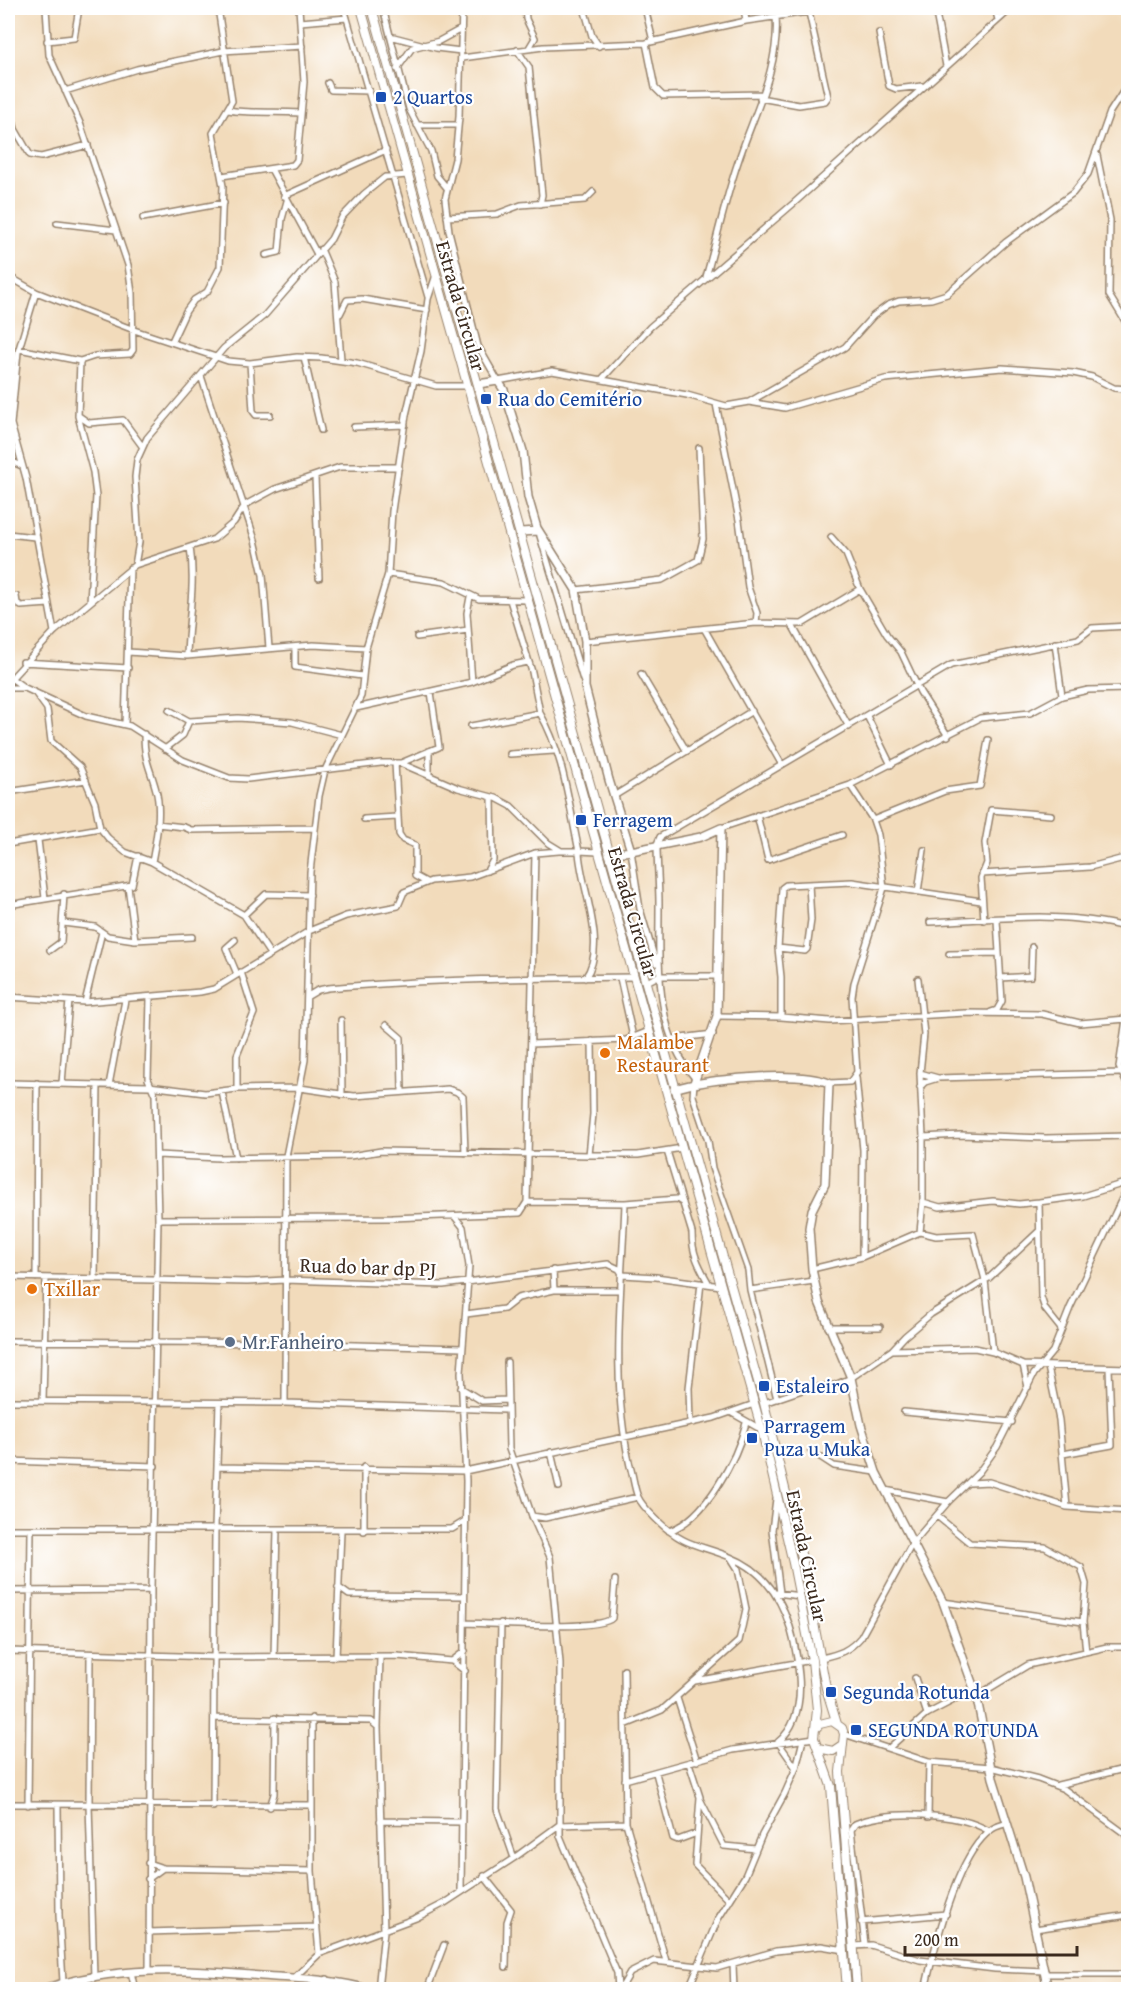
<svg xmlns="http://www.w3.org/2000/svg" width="1136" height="1997" font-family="'Gentium Book Plus',serif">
<rect width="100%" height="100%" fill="#fff"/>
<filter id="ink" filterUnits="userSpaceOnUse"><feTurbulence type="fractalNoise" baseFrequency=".0167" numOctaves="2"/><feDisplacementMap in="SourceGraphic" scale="12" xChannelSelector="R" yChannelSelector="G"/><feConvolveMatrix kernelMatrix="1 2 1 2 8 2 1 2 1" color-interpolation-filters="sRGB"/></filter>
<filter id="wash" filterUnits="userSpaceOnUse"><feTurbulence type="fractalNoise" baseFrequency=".008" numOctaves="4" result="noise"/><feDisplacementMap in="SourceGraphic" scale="24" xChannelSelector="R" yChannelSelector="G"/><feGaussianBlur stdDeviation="1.35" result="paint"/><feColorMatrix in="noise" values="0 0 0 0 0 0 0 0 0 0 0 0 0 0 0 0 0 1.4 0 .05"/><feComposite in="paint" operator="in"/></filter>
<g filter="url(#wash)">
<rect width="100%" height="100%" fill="#f2dbbb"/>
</g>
<g filter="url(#ink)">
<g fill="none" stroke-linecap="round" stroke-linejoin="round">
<defs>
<path id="street" d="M 46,8 L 49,55 L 80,123 L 128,265 L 132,293 L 133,350 L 130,354 L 95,356 L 80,361 L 78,416 L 93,472 L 96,496 L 90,602
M 344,8 L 428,297
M 383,8 L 409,109 L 431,151 L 437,176 L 447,188
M 462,8 L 459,117 L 455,159 L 445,199 L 449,231 L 478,346 L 498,381 L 552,371 L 687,395 L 726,406 L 749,402 L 845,347 L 873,316 L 888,305 L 899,301 L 931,299 L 947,294 L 1006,242 L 1073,193 L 1088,174 L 1110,112 L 1128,84
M 525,8 L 526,19 L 535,38 L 529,48
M 584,8 L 592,36 L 599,46
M 645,8 L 653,41
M 744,8 L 746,21 L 808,12
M 935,8 L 946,66
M 995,8 L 998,20
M 300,22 L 347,18
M 879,33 L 889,86 L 896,89 L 922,86
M 390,36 L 436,48 L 461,51
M 47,41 L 74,38 L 79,8
M 646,43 L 655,88 L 663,96 L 762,94
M 517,50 L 529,67 L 542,195 L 540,204
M 462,58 L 543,47 L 646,43 L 746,21
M 397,69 L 412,48 L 439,41 L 461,29
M 328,83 L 331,90 L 369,91
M 65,91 L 137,69 L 223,51 L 302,46
M 760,98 L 799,105 L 825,101 L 828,97 L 808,8
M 8,101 L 15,129 L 30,155 L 41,157 L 88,145
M 228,110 C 252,114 275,111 300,113
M 417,125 L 458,125
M 1097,155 L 1110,220 L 1109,295 L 1128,326
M 271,169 L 317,254
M 222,176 L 293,165 L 297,160 L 304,82 L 299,8
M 284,196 L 386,150
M 447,217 L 497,214 L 521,205 L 585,200 L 593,192
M 143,218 L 224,203
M 57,223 L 116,230
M 321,249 L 335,282 L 341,360
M 266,255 L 279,252 L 282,219 L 287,201
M 8,276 L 36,292 L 134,330 L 228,361 L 250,363 L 297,357 L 321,358 L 357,363 L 436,386 L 468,386
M 706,277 C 717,239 725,200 738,162 C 753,115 780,68 776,17
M 36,292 L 18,352 L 11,424 L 26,478 L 54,632
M 340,314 L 347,300 L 362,299 L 427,310
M 172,341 L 186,311 L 194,300 L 207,292 L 220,267 L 223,186 L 213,133 L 232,101 L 218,8
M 19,349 L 80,361
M 304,357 L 321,430
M 250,363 L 253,411 L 256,415 L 270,415
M 201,376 L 255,540 L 263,575 L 269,648
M 602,379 L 650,327 L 794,203 L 1012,8
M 749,402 L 785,408 L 885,379 L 1002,368 L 1073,373 L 1092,377 L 1114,388 L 1128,389
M 716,404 L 739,520 L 748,587 L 757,613 L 756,623
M 79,416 L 89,423 L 123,420 L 142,446
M 354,427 L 405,425
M 8,460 L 22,466
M 315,477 L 319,578
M 8,534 L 35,537
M 540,536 L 583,680
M 831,537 L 846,554 L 860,589 L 887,635 L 901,652 L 920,692 L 948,736
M 135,565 L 214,539 L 234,522 L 245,505 L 275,489 L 340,467 L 399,467
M 388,574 L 444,582 L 479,599 L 528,600
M 576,590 L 662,580 L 698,560 L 703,539 L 699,448
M 16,596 L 17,603 L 21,606 L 49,604
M 470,597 L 467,613 L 472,682
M 792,625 L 849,727
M 705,630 L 782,765
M 417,637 L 468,630
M 585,641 L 756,623 L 802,624 L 860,589
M 1055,643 L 1062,696
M 295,647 L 295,667 L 362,676
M 128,652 L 187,656 L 313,645 L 366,648
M 187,656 C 188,617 196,586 190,547
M 23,662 L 128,668
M 641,674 L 686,750
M 8,676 L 25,688 L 86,716 L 130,726 L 183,760 L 229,778 L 248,779 L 381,763 L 400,763 L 458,788 L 496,798 L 511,806 L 548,843 L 561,851 L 579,851 C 569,806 564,754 540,713
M 8,682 L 54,632 L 135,565 L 139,542 L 135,477 L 137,460 L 147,438 L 224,348 L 265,315 L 331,239 L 342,217 L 364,194 L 385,177 L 407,175
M 8,688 L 24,688
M 36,694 L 47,709 L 51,741 L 80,767 L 95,803 L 100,828 L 108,838 L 125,852 L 152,862 L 244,915 L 270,954
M 356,708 L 472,682 L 513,665 L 528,662
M 169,710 L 189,721 L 238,718 L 292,722 L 342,735
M 867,716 L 891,765
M 125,724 L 130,568
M 471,726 L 540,713 L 532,672 L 510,600
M 144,734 C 144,761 150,767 156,790 C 162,812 156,840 152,862
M 165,749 L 183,735 L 189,721
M 510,754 L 554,751
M 395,763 L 399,834 L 403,840 L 415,845 L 415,876 L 426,882
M 401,763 L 439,747 L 431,692
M 429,774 L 429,751
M 8,792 L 86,780
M 614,796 L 752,711
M 757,815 L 768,860 L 842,835
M 364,819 L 397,817
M 873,820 L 945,791 L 980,786 L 988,740
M 157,824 L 184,827 L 191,830 L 315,828
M 721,828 L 850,785 L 980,718 L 1030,713 L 1062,696 L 1088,690 L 1128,689
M 38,840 L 45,898
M 8,844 L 100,828
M 631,851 L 640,909 L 656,963
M 487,871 L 493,860 L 492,797
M 982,874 L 1090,867 L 1128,857
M 918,892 L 924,850
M 8,905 L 132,885 L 138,856
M 244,915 L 266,894 L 310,895
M 984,920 L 981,878 L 987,863 L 985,843 L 991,810 L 1051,815
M 930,922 C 995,919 1066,910 1128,928
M 63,923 L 95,927 L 108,936 L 135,940 L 128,886
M 135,940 L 192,937
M 235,940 L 226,948 L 237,974
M 778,948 L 805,951 L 807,949 L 811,920 L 809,884
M 50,950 L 61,942 L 64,894
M 949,954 L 999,953
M 585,978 C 609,946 580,886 579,851 L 598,852
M 620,978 L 633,1037
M 1000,978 L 1031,976 L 1032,947
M 918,979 L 924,1034 L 920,1073
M 645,983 L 658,976 L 716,976
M 308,996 L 318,990 L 328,988 C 430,979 532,978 635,977
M 8,997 L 85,1002 L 200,992 L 214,989 L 309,931 L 346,916 L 398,906 L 404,892 L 431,881 L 470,877 L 535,853
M 85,1002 L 102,932
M 1128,1006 L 1119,1067 L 1128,1086
M 991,1012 L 997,1010 L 1002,1001 L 997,920
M 717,1016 L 781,1017 L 830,1021 L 965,1013 L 1042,1014 L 1080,1023 L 1126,1019
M 781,1017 L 781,977 L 778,948 L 782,888 L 786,885 L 852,882 L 981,901
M 341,1020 L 342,1095
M 386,1025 L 401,1038 L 402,1092
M 673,1039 L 713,1034
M 531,1044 L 626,1040 L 649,1031
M 1120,1073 L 938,1078 L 920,1073 L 923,1137 L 923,1202 L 940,1207 L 993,1201 L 1019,1204 L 1039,1202 L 1083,1196 L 1128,1182
M 856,1077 L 863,1150 L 862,1257
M 695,1078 C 654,1033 659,961 659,904 C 659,884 657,864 657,844 L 660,837 L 951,665 L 1078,639 L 1092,628 L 1128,626
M 8,1083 L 149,1086 L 205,1093 L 237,1089 L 300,1088 L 354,1096 L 448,1089 L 457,1092 L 463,1097 L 465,1153
M 62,1083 L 69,1001
M 694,1083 L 693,1096 L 708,1141 L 712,1168 L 748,1270 L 750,1290 L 777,1399
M 829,1083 L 850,1082 L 857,1072 L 852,997 L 854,983 L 884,888 L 878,835 L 873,820 L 850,785
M 109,1085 L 125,1000
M 920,1087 L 925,1082 L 938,1078
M 237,1089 L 237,1055 L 254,1013 L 241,972
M 222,1092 L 236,1158
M 923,1137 L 960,1135 L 1046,1138 L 1128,1136
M 667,1151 L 692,1233 C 692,1254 699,1266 709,1284
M 157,1155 L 219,1158 L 350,1156 L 381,1151 L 589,1155 L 638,1155 L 682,1148
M 589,1155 L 593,1114 L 592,1041
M 527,1202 L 625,1203 L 677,1199 L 683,1203
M 1039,1202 L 1041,1297 L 1045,1309 L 1061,1329
M 625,1203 C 622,1290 610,1379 630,1466 C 633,1475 634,1488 638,1497 C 642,1506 651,1514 658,1521 C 685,1547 698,1544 730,1557 C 779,1576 795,1628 799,1676 C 801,1700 798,1725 778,1742 L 796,1768
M 455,1217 L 463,1227 L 469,1266 L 461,1373 L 466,1481 L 461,1891
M 158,1219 L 392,1218 L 520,1213 L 527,1202 L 535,853 L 559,851
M 920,1232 L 923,1202
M 812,1269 L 862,1257 L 920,1232 L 936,1236 L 973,1234 L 985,1280 L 993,1352
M 553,1270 L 554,1290
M 8,1277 L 247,1282 L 285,1280 L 443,1285 L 608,1264 L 619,1269 L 623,1275 L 656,1277 L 721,1286
M 36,1278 L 37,1083
M 95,1278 L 98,1085
M 750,1290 L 814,1281
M 466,1314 L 504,1309 L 518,1298 L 554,1290 L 620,1290
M 828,1327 L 880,1327
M 8,1341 L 285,1343 L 462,1348
M 892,1350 L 975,1348 L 993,1352 L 1023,1365 L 1128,1368
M 507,1362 L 509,1449 L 532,1516 L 550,1557 L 560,1663 L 560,1836 L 617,1973 L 618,1990
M 1023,1365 L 1028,1387
M 1048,1367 L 1059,1420 L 1067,1507
M 461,1388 L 482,1401 L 506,1400
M 8,1401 L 285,1403 L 506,1410
M 43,1401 L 46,1278
M 285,1403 L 286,1156 L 305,1060 L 310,872 L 319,796 L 325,770 L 361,696 L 366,648 L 388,574 L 392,511 L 406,415 L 421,351 L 428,299 L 435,278
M 764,1403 L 805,1389 L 835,1385 L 851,1378 L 892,1350 L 905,1336 L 931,1314 L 989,1278 L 1039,1231
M 904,1412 L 1012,1422
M 732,1413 L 762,1430
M 690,1423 L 689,1388 L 701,1283
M 811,1451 L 834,1466 L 876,1472
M 551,1452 L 559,1487
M 1063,1454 L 1112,1445 L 1109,1368
M 8,1461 L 155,1466
M 218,1467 L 465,1471 L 714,1418 L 754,1404
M 970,1483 L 989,1482 L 1067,1507 L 1128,1511
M 885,1490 L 948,1502
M 776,1499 L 772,1530 L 780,1593
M 532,1516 L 545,1518 L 638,1497
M 937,1516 L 970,1543 L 1045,1547 L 1081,1567 L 1086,1584 L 1083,1622 L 1086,1652
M 8,1529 L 452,1529 L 465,1521
M 364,1531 L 364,1467
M 669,1531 C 705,1519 737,1459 746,1423
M 338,1587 L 349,1595 L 463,1596
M 8,1591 L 151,1590
M 777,1593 L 800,1596
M 943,1602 L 1083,1622
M 464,1623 C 488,1623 600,1632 612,1618 L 615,1580
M 501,1623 L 497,1809 L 514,1858
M 8,1651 L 214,1657 L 397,1656 L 452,1661 L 465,1671
M 90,1654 L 89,1804 L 94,1978
M 274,1656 L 277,1529
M 336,1657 L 341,1531
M 821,1658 C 839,1654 849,1651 861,1637 L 912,1544 L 948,1502 L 979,1472 L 997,1447 L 1034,1374 L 1053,1351 L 1070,1308 L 1128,1186
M 452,1661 L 465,1651
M 624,1670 L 626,1823 L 666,1961
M 915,1678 L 927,1714
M 695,1681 L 812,1660
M 677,1698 L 697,1761
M 214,1718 L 371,1721 L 378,1727
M 312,1718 L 312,1871 L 319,1954
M 625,1725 L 662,1710 L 739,1641 L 746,1609 L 738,1569 L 731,1558
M 844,1734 L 929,1762 L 991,1767 L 1038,1779 L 1064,1789 L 1128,1836
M 889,1748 L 927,1714 L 954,1700 L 985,1691 L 1028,1665 L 1107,1647 L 1128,1647
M 689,1763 L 700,1797 L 695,1865 L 730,1901
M 656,1773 L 673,1838 L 678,1840 L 697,1833
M 625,1780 L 733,1750 L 814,1738
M 1058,1785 L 1128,1768
M 700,1799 L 724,1846 L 756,1849
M 8,1804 L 311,1805
M 28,1805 L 31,1529
M 58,1805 L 59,1915 L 63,1982
M 213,1807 L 215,1528 L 219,1403
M 270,1807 L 274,1794 L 275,1718
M 928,1817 L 929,1762
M 380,1821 L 461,1822
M 148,1863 L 163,1868 L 312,1871
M 484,1876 L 511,1910 L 507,1922 L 506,1967
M 148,1879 L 163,1868
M 861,1922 L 946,1914
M 1035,1929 L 1128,1915
M 148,1932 L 317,1927
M 865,1944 L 851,1830 L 855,1824 C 889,1810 957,1812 989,1831
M 854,1946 L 871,1945 L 920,1960 L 995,1969 L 1045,1971
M 733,1964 L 734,1990
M 149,1970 L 151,1590 L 158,1219 L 155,1095 L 148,1079 L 150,998
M 131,1972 L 135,1990
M 1046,1974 L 1128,1974
M 295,1977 L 319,1954 L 416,1918 L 445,1903 L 514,1858 L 559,1825 L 626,1823
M 327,1979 L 328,1990
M 378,1990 L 384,1931 L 378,1727 L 380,1657
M 427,1990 L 444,1945
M 620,1990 L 630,1973 L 654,1961 L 717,1968 L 776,1951 L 821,1946 L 845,1950
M 688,1990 L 718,1919 L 745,1876 L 762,1835 L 785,1793 L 796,1768 L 803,1740
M 925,1990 C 934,1949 956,1855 991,1830 C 995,1826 1002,1825 1008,1823"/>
<path id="secondary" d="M 478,384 L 498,381 L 504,390 L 523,451 L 528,497 L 537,528 L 576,590 L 585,641 L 585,687 L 609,780 L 631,851 L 701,837 L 721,828 L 717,1016 L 694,1083
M 520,532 L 538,531
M 609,854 L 631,851
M 674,1089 C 706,1079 798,1070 829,1083 L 825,1184 L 812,1210 L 809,1228 L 812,1269 L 819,1302 L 851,1378 L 861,1425 L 876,1472 L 943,1602 L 976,1694 L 993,1778 L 1024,1877 L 1048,1990
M 40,1990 C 116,1965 184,1969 262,1976 C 300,1979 335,1979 371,1990"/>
<path id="primary" d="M 361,8 L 762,1431 L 793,1563 L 812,1660 L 817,1710 L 814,1738 L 831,1786 L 847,1990
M 372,8 L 764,1403 L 802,1558 L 826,1688 L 837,1724
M 816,1728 L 820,1724 L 832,1721 L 842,1728 L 844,1734 L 840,1772 L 857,1990
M 818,1748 L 833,1751 L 842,1745"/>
</defs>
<use href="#street" stroke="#96826c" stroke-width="8"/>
<use href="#secondary" stroke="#96826c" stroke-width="10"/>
<use href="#primary" stroke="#96826c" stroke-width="10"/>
<use href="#street" stroke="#fff" stroke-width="5"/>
<use href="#secondary" stroke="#fff" stroke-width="7"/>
<use href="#primary" stroke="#fff" stroke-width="8"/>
</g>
</g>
<g fill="#1a4fb4" stroke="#fff" stroke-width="2">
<rect x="375" y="91" width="12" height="12" rx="3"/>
<rect x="480" y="393" width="12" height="12" rx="3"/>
<rect x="575" y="814" width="12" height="12" rx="3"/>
<rect x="758" y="1380" width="12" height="12" rx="3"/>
<rect x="746" y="1432" width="12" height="12" rx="3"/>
<rect x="825" y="1686" width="12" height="12" rx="3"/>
<rect x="850" y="1724" width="12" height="12" rx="3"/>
</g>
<g fill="#e8710a" stroke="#fff" stroke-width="2">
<circle cx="605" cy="1053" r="6"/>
<circle cx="32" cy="1289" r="6"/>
</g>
<circle fill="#5c6f8a" stroke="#fff" stroke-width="2" cx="230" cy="1342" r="6"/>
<g text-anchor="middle" stroke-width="4.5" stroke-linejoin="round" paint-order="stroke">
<g font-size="20" fill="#164399" stroke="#fff" text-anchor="start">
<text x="393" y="104">2 Quartos</text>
<text x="498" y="406">Rua do Cemitério</text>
<text x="593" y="827">Ferragem</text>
<text x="776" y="1393">Estaleiro</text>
<text x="764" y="1433">Parragem<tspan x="764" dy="23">Puza u Muka</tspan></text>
<text x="843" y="1699">Segunda Rotunda</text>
<text x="868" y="1737">SEGUNDA ROTUNDA</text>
</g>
<g font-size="20" fill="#3b2a1e" stroke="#fff">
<text transform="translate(461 306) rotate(74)" y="7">Estrada Circular</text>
<text transform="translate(633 912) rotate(74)" y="7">Estrada Circular</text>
<text transform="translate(368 1267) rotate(2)" y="7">Rua do bar dp PJ</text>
<text transform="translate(807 1556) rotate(78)" y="7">Estrada Circular</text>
</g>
<g font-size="20" fill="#c56008" stroke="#fff" text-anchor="start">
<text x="617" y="1049">Malambe<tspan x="617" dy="23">Restaurant</tspan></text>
<text x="44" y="1296">Txillar</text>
</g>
<g font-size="20" fill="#4e5e75" stroke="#fff" text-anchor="start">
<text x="242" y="1349">Mr.Fanheiro</text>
</g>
</g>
<rect width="1136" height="1997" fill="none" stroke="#fff" stroke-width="30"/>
<path d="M905 1946v9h172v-9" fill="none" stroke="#3b2a1e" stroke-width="3"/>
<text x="914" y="1946" font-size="18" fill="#3b2a1e" stroke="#ffffff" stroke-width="4.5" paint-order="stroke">200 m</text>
</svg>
